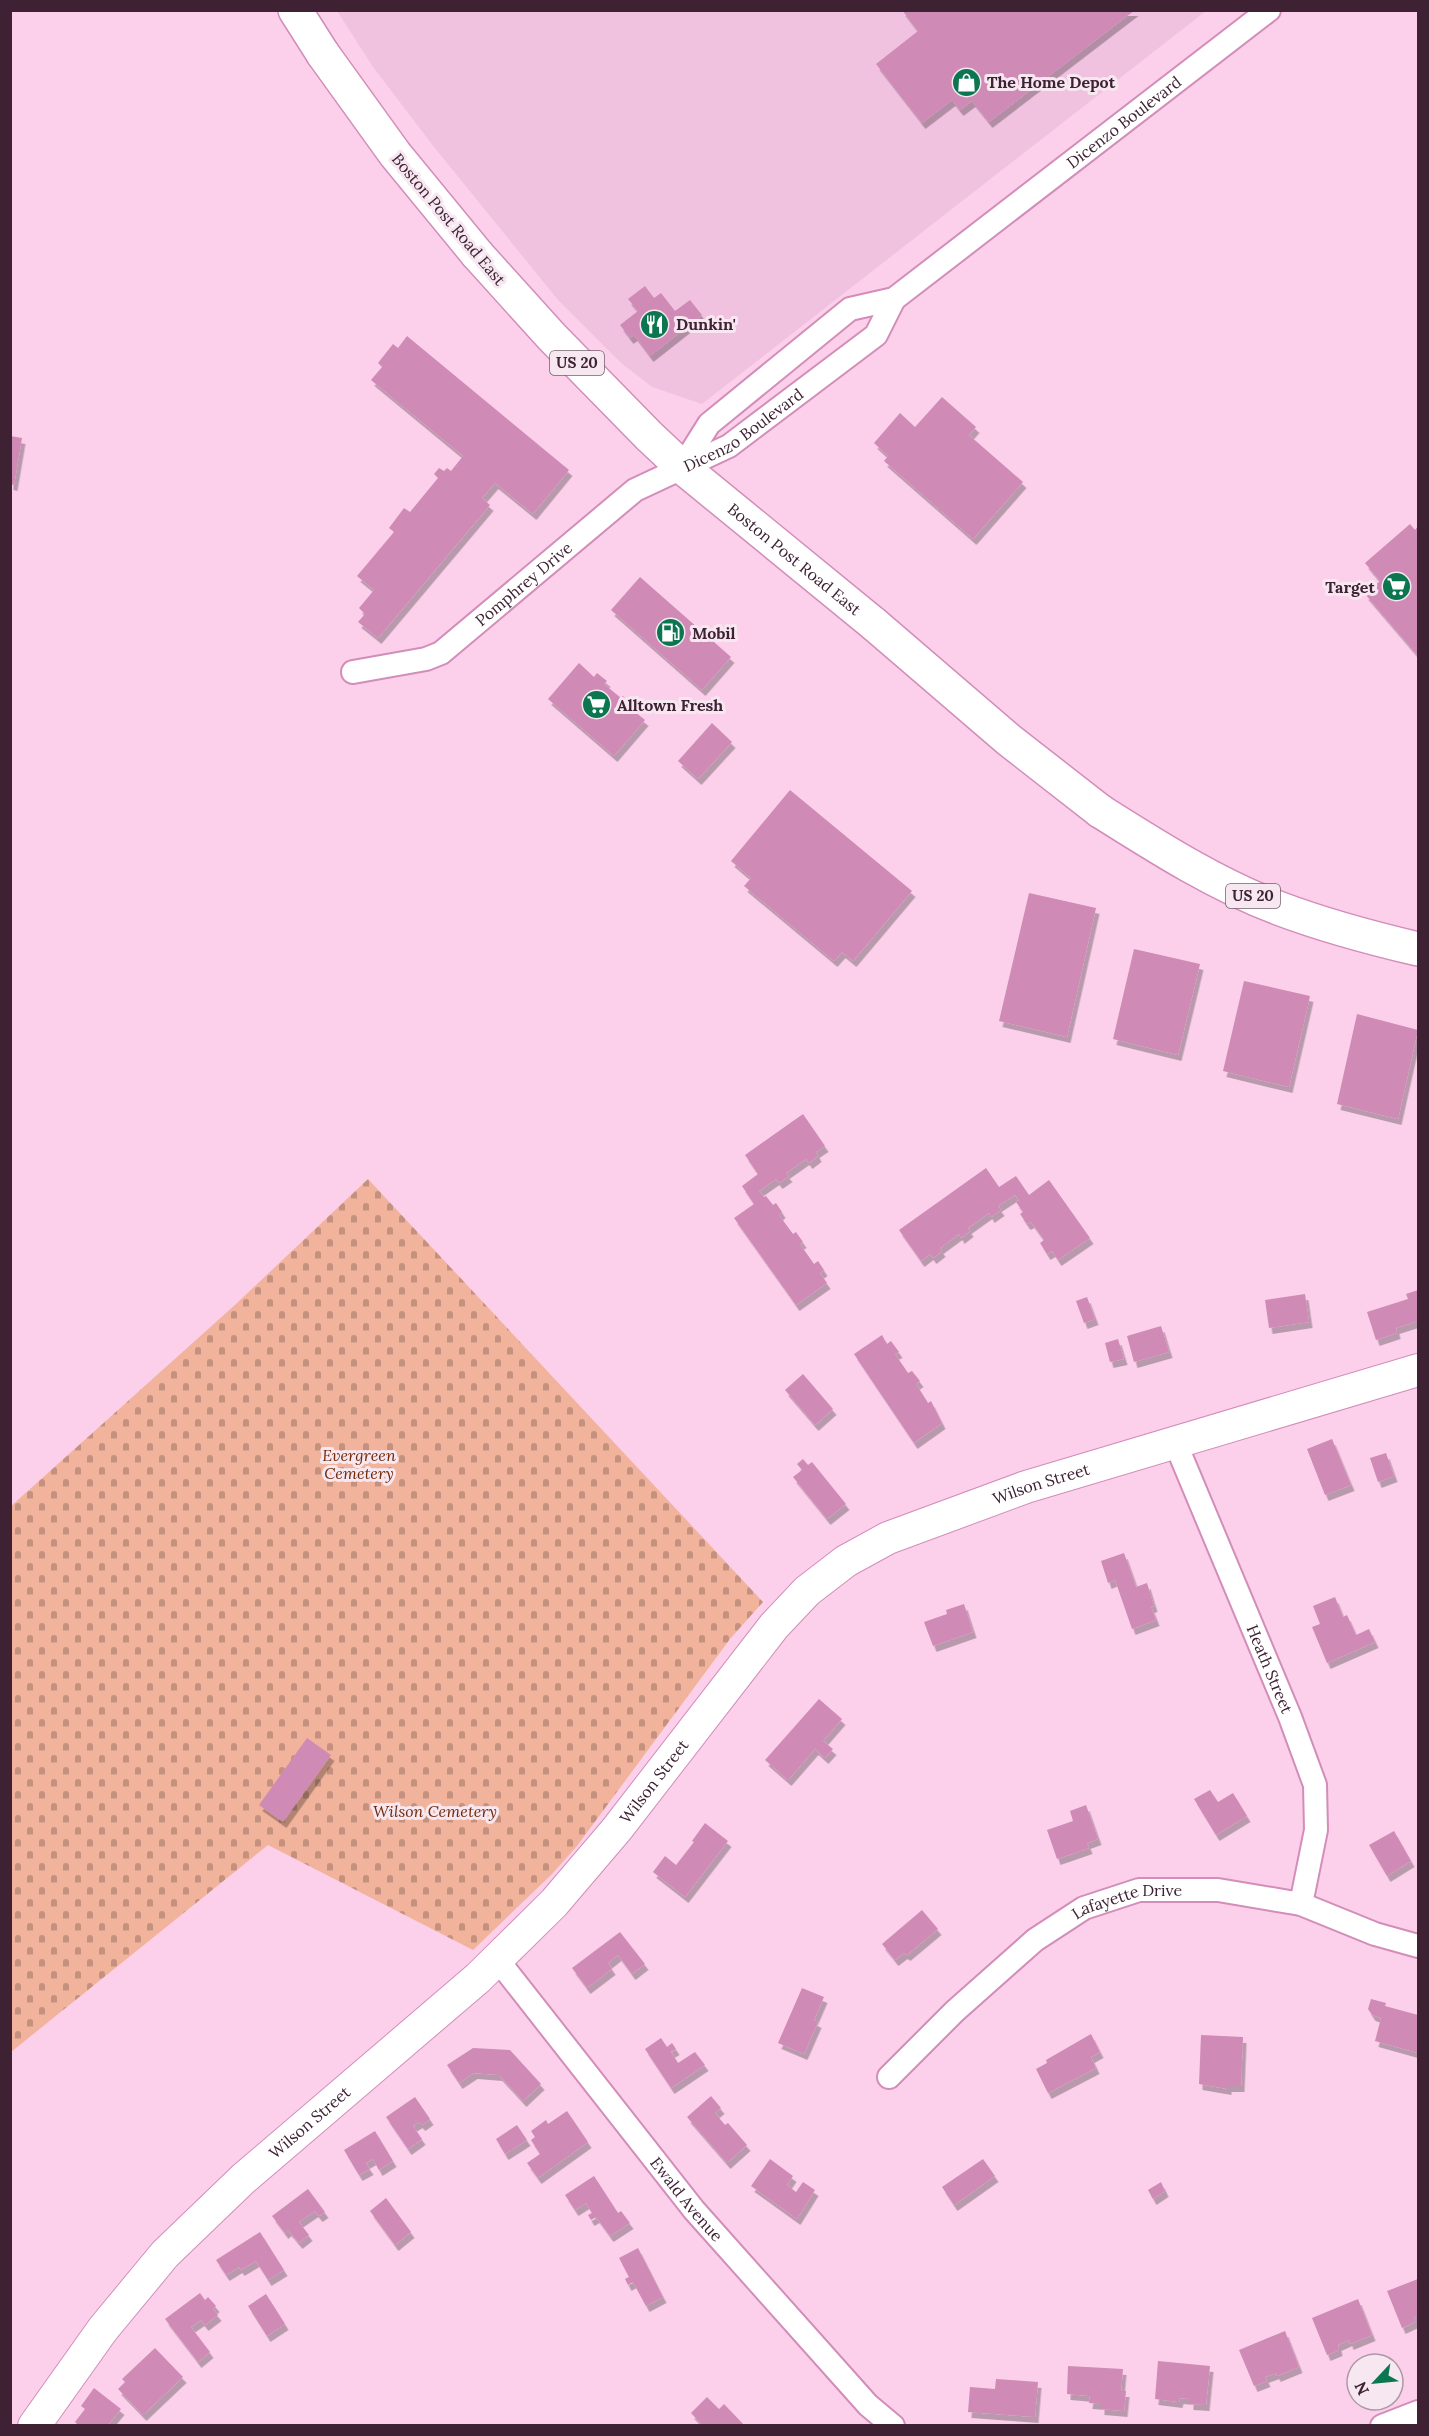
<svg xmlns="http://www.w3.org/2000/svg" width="1429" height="2436" font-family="Lora,serif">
<defs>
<pattern id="cemetery-stones" width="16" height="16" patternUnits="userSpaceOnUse" patternTransform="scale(1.5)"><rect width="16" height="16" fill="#f1b39b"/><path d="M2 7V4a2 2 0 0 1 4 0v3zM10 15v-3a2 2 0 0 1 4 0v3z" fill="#c5917f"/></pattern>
<filter id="shadow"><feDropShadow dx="3.5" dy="6" stdDeviation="0" flood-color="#0004"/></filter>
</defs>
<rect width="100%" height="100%" fill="#fcd0eb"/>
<path fill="#f1c2e0" d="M 337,11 L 1206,11 L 702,404 L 652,387 L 621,363 L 558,300 L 434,147 L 373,67 Z"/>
<path fill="url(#cemetery-stones)" d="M 368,1179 L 763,1602 L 730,1639 L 577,1846 L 552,1874 L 473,1950 L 268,1845 L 11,2052 L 10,1507 L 236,1304 Z"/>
<path fill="#cf8ab6" filter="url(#shadow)" d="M 902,10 L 1135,10 L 989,122 L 972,101 L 960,110 L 952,100 L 922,123 L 876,64 L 918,31 Z
M 645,286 L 654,298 L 661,293 L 675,311 L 690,300 L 702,315 L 650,356 L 634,335 L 630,338 L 620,325 L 638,311 L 628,299 Z
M 407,336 L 569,470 L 533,514 L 495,483 L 482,498 L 490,505 L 378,638 L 358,622 L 365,614 L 359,608 L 374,590 L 357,576 L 394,532 L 389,528 L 404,508 L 410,512 L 438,478 L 434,474 L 439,468 L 444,471 L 447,468 L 451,471 L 463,456 L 371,380 L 382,367 L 378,363 L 393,344 L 398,348 Z
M 942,397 L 976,427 L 969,435 L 1023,482 L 973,539 L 884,461 L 888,456 L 874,443 L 900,413 L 915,427 Z
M 10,436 L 22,438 L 14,485 L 10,484 Z
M 1410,524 L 1415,530 L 1418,526 L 1418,656 L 1365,594 L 1380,581 L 1365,563 Z
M 640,577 L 731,657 L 702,690 L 611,610 Z
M 579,663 L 594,677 L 597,673 L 607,681 L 604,684 L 621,698 L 623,696 L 632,704 L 629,707 L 645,720 L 614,756 L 548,699 Z
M 712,723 L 732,742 L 698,779 L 678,761 Z
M 790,790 L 912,891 L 853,961 L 842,952 L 834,961 L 744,886 L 751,878 L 731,861 Z
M 1029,893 L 1096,908 L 1067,1037 L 999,1021 Z
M 1134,949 L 1200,964 L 1178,1055 L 1113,1039 Z
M 1244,981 L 1310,996 L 1289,1087 L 1223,1071 Z
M 1357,1014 L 1418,1030 L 1398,1119 L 1337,1104 Z
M 803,1114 L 825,1146 L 816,1152 L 818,1156 L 809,1163 L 806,1159 L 786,1173 L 789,1176 L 779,1183 L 776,1179 L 759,1191 L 764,1197 L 766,1196 L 773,1205 L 776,1203 L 782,1212 L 779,1215 L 793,1234 L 796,1232 L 803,1242 L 800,1244 L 814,1264 L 818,1261 L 824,1270 L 820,1273 L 827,1283 L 796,1305 L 734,1218 L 754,1204 L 742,1186 L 758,1174 L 745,1155 Z
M 986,1168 L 999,1187 L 1016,1176 L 1029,1195 L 1049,1180 L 1090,1238 L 1058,1260 L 1052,1251 L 1047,1254 L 1040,1243 L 1044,1240 L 1031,1222 L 1027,1224 L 1020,1214 L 1023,1212 L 1016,1202 L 1019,1200 L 1015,1195 L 998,1206 L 1001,1210 L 991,1217 L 989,1213 L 968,1228 L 970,1231 L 961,1238 L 959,1234 L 940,1248 L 942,1251 L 933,1258 L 930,1254 L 921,1261 L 899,1230 Z
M 1418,1290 L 1418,1321 L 1396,1328 L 1397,1333 L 1376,1340 L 1367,1312 L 1408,1299 L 1406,1294 Z
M 1305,1294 L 1309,1322 L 1269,1328 L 1265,1300 Z
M 1087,1297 L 1095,1319 L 1084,1323 L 1076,1301 Z
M 1161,1326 L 1169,1352 L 1134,1362 L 1127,1336 Z
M 882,1335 L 887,1344 L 891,1341 L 899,1352 L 895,1354 L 908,1373 L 912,1371 L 920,1381 L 916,1384 L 928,1403 L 931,1401 L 942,1423 L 914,1443 L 854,1354 Z
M 1118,1339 L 1124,1359 L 1110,1362 L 1105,1343 Z
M 803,1374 L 833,1409 L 815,1425 L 785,1390 Z
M 1332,1439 L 1351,1485 L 1325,1495 L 1307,1449 Z
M 1386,1453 L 1394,1476 L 1378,1482 L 1370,1458 Z
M 803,1459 L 808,1465 L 812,1462 L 846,1504 L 827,1519 L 793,1477 L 802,1470 L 797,1464 Z
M 1124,1553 L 1136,1587 L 1147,1583 L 1154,1606 L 1151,1607 L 1156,1620 L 1132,1629 L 1115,1580 L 1108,1583 L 1101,1561 Z
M 1335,1597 L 1343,1617 L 1347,1615 L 1356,1635 L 1369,1629 L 1375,1642 L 1327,1663 L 1312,1627 L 1320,1624 L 1313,1606 Z
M 964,1604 L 973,1632 L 933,1646 L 924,1622 L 947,1614 L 946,1610 Z
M 819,1699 L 842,1719 L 823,1741 L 833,1749 L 825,1758 L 815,1749 L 788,1780 L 765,1760 Z
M 307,1738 L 331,1755 L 283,1822 L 259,1805 Z
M 1210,1790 L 1218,1802 L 1233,1793 L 1247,1816 L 1216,1835 L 1194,1799 Z
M 1086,1805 L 1098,1839 L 1087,1843 L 1089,1848 L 1057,1859 L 1047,1830 L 1073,1821 L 1070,1811 Z
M 705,1823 L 728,1841 L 685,1897 L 653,1872 L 665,1856 L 676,1865 L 694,1842 L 692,1841 Z
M 1394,1831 L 1411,1861 L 1387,1876 L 1369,1845 Z
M 922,1910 L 938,1929 L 907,1955 L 904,1953 L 895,1960 L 882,1944 Z
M 620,1932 L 645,1964 L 632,1974 L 618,1955 L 608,1963 L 612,1969 L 587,1988 L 572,1968 Z
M 802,1988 L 824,1997 L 814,2020 L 818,2022 L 804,2054 L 778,2043 Z
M 1371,1999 L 1386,2003 L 1385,2006 L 1418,2015 L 1418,2053 L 1375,2041 L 1381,2018 L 1372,2015 L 1368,2009 Z
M 1091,2034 L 1100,2052 L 1091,2057 L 1096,2068 L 1048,2093 L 1036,2069 L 1047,2063 L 1046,2060 Z
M 1201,2035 L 1243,2037 L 1241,2086 L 1228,2086 L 1228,2089 L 1199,2084 Z
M 661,2038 L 667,2047 L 672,2043 L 676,2049 L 671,2052 L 678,2063 L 695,2052 L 705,2065 L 671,2088 L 645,2049 Z
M 473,2048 L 510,2050 L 541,2084 L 523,2101 L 499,2075 L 474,2073 L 459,2083 L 447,2065 Z
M 711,2096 L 721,2108 L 715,2113 L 725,2125 L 728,2123 L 747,2145 L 727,2163 L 687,2117 Z
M 415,2097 L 430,2119 L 422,2125 L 419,2122 L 413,2126 L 422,2139 L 408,2149 L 386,2117 Z
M 567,2111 L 588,2142 L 538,2178 L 527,2163 L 540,2154 L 531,2140 L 535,2137 L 531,2131 L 546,2120 L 548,2124 Z
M 517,2125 L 527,2140 L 505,2154 L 496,2139 Z
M 375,2131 L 393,2161 L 379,2170 L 373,2159 L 366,2163 L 370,2169 L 359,2175 L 344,2150 Z
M 770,2159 L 793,2176 L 787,2185 L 796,2192 L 803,2182 L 815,2190 L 797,2219 L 751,2186 Z
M 983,2159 L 995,2176 L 954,2205 L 942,2187 Z
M 594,2176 L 618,2213 L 621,2211 L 630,2223 L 610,2236 L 596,2217 L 591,2220 L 588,2215 L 592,2213 L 586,2203 L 575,2210 L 565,2195 Z
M 1161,2182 L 1165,2191 L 1153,2199 L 1148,2190 Z
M 308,2189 L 325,2212 L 319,2216 L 315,2211 L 299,2222 L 309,2235 L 299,2243 L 288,2230 L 285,2233 L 272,2216 Z
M 386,2198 L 411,2232 L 395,2245 L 370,2211 Z
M 260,2232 L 284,2270 L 268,2280 L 256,2261 L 241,2270 L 239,2267 L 226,2275 L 216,2260 Z
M 638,2248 L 663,2297 L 646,2306 L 633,2282 L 628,2285 L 625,2279 L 629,2277 L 619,2258 Z
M 1418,2279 L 1418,2316 L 1414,2318 L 1415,2322 L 1402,2328 L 1387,2291 Z
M 200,2293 L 205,2300 L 208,2297 L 216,2306 L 213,2309 L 218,2315 L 205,2325 L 201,2320 L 191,2327 L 210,2352 L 198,2362 L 165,2319 Z
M 266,2294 L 285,2324 L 267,2336 L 248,2306 Z
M 1358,2299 L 1372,2335 L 1350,2344 L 1349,2340 L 1338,2345 L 1339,2350 L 1327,2355 L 1312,2318 Z
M 1285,2331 L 1299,2367 L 1277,2376 L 1276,2373 L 1265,2377 L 1267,2381 L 1254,2386 L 1239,2350 Z
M 155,2348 L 183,2377 L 143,2415 L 118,2389 L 125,2382 L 122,2379 Z
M 1158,2361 L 1210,2366 L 1206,2405 L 1190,2404 L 1190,2399 L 1180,2398 L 1179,2402 L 1155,2399 Z
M 1068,2366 L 1123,2369 L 1121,2391 L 1126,2391 L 1124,2411 L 1101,2409 L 1101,2404 L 1089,2403 L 1090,2396 L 1067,2394 Z
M 996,2379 L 1038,2382 L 1035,2417 L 968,2412 L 970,2387 L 995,2389 Z
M 94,2388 L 121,2409 L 107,2426 L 79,2426 L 75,2422 L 85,2409 L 81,2406 Z
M 707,2397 L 719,2409 L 724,2404 L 745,2426 L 703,2426 L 691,2413 Z"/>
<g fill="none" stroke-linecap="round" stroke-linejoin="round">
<defs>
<g id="street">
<path id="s1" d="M 682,467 L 709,424 L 850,309 L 894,299 L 1269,10"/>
<path id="s2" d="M 353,672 L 426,659 L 441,653 L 635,490 L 729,446 L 876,335 L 894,299"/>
<path id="s3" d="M 1175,1442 L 1290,1717 L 1315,1785 L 1316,1830 L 1301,1904"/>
<path id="s4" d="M 497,1959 L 694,2210 L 868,2405 L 893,2426"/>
<path id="s5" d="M 889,2077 L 955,2011 L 1035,1940 L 1084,1908 L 1139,1890 L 1218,1890 L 1301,1904 L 1375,1934 L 1418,1946"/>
<path d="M 1382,2426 L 1418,2412"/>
</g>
<g id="secondary">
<path id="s6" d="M 34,2426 L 103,2329 L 165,2254 L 243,2179 L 478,1978 L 554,1903 L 617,1829 L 774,1626 L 807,1591 L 846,1561 L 888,1538 L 1026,1487 L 1418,1370"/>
</g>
<g id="primary">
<path d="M 295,10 L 323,54"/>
<path id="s7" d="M 477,254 L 552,337 L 649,436 L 682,467 L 874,624"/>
<path d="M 1100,811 C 1157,847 1215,884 1278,908 C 1323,925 1371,938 1418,949"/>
</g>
<path id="highway" d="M 323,54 L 395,154 L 477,254
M 874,624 L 1009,740 L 1100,811"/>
</defs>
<use href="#street" stroke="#d28db9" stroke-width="26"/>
<use href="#secondary" stroke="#d28db9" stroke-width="34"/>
<use href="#primary" stroke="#d28db9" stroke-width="36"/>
<use href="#highway" stroke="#d28db9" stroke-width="36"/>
<use href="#street" stroke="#fff" stroke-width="22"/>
<use href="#secondary" stroke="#fff" stroke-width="32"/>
<use href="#primary" stroke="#fff" stroke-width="33"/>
<use href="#highway" stroke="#fff" stroke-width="33"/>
</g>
<defs>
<symbol id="shop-disc" viewBox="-11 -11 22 22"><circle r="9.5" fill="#0b7650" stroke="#f6e7f0"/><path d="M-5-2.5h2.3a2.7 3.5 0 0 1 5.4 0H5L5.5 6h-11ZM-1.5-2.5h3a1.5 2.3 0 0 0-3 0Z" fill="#fff"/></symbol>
<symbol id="restaurant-disc" viewBox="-11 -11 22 22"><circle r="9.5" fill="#0b7650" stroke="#f6e7f0"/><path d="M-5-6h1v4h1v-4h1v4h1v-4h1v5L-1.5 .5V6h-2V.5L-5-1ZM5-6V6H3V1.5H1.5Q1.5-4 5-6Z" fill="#fff"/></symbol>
<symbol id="supermarket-disc" viewBox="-11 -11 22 22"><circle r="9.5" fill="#0b7650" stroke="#f6e7f0"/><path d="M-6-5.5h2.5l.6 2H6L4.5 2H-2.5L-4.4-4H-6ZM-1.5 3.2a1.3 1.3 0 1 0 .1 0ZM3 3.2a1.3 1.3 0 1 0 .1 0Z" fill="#fff"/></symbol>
<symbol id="fuel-disc" viewBox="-11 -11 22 22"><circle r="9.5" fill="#0b7650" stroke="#f6e7f0"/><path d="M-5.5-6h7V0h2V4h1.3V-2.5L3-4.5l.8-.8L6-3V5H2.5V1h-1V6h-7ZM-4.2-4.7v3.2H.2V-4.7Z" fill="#fff"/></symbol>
</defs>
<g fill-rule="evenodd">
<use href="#shop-disc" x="950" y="66" width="33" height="33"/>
<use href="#restaurant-disc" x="638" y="308" width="33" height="33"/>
<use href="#supermarket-disc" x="1380" y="570" width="33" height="33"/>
<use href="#fuel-disc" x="654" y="616" width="33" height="33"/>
<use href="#supermarket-disc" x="580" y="688" width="33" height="33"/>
</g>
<g text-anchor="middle" stroke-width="6" stroke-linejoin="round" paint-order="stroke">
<g fill="#f6e7f0" stroke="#755d6c" stroke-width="1.5">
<rect x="550" y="351" width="54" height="24" rx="4.5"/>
<rect x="1226" y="884" width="54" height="24" rx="4.5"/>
</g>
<g font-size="15" font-weight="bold" fill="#3e2234">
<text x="577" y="368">US 20</text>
<text x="1253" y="901">US 20</text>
</g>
<g font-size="16" font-weight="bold" fill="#3e2234" stroke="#f6e7f0" text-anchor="start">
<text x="987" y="88">The Home Depot</text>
<text x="676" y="330">Dunkin'</text>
<text x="1375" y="593" text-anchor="end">Target</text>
<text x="692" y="639">Mobil</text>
<text x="617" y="711">Alltown Fresh</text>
</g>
<g font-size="16" fill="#3e2234" stroke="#f6e7f0">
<text dy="6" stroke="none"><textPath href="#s1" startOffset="568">Dicenzo Boulevard</textPath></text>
<text transform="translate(449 219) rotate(50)" y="6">Boston Post Road East</text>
<text dy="6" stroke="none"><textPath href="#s2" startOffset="468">Dicenzo Boulevard</textPath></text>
<text dy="6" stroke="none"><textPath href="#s7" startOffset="441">Boston Post Road East</textPath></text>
<text dy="6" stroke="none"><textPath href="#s2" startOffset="198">Pomphrey Drive</textPath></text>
<text dy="6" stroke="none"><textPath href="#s6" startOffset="1402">Wilson Street</textPath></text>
<text dy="6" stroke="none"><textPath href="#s3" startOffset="246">Heath Street</textPath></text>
<text dy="6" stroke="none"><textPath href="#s6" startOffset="898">Wilson Street</textPath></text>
<text dy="6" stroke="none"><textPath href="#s5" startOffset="303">Lafayette Drive</textPath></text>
<text dy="6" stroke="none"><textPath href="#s6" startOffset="412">Wilson Street</textPath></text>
<text dy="6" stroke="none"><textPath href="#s4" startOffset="306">Ewald Avenue</textPath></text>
</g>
<g font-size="16" font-style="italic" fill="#712908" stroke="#f6e7f0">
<text x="359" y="1461">Evergreen<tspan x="359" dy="18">Cemetery</tspan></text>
<text x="435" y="1817">Wilson Cemetery</text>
</g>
</g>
<rect width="1429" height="2436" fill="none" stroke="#3e2234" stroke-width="24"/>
<g transform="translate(1375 2382) rotate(244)"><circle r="28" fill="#f6e7f0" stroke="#ac98a5" stroke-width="1.5"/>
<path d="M0-4.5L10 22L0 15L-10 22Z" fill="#0b7650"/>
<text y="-9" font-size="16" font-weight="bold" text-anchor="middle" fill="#3e2234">N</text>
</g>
</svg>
